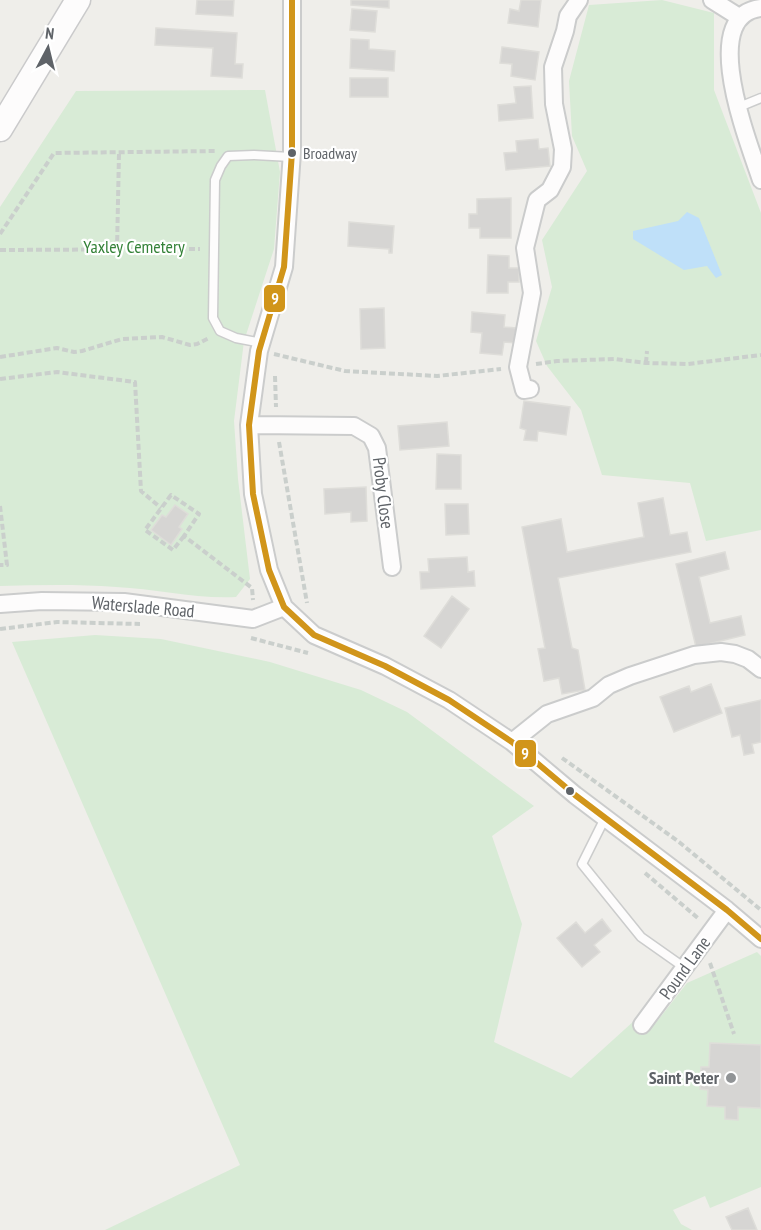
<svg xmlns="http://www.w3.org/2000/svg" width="761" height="1230" font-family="'PT Sans Narrow',sans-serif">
<rect width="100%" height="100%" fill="#efeeea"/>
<path fill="#d8ebd6" d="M 662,0 L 714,13 L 714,90 L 761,213 L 761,530 L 706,541 L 690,483 L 602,475 L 581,410 L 547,366 L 536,341 L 552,287 L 542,240 L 587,171 L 572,136 L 569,81 L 589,5 Z
M 265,90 L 280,172 L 274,249 L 244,341 L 234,421 L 238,479 L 250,579 L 236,597 C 196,599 156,589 116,587 C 77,584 39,585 0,586 L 0,207 L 76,91 Z
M 95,635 L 161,639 L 270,662 L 361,690 L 407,712 L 534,806 L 492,836 L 522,924 L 494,1042 L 571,1078 L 635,1020 L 642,1025 L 655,1024 L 687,983 L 757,952 L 761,956 L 761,1187 L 710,1208 L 705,1196 L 673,1210 L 681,1224 L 692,1230 L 105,1230 L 240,1165 L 12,642 Z"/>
<path fill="#bfe0f9" d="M 687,212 L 699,218 L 722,275 L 716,278 L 707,266 L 684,270 L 633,239 L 633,231 L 678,221 Z"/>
<path fill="#d6d5d3" stroke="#deddd9" stroke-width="1.5" d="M 197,0 L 234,0 L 233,16 L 196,14 Z
M 351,0 L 389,0 L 389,8 L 351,5 Z
M 521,0 L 541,0 L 538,27 L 508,23 L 510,9 L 519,11 Z
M 352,9 L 377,11 L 375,32 L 350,30 Z
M 156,28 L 237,33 L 235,64 L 243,64 L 242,78 L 211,76 L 213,48 L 155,45 Z
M 351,39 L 369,40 L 369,49 L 395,51 L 394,71 L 350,68 Z
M 502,47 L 539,52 L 535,80 L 511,76 L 512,64 L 500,63 Z
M 350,78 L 388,78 L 388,97 L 350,97 Z
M 531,86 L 533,118 L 499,121 L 498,105 L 516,103 L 514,87 Z
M 538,139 L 539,149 L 548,148 L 550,166 L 506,170 L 504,153 L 517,152 L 516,141 Z
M 511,198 L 511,238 L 480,238 L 480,228 L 469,228 L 469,214 L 477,214 L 477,199 Z
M 349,222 L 394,226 L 392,253 L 389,253 L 389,249 L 348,246 Z
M 488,255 L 509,256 L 509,268 L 519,268 L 519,282 L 508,282 L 508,293 L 487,293 Z
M 384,308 L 385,348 L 361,349 L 360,309 Z
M 472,312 L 505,315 L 504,327 L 516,328 L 515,343 L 504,342 L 502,355 L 480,353 L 482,333 L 471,332 Z
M 524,401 L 570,407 L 566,435 L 538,431 L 537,441 L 524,440 L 526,430 L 520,428 Z
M 447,422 L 449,446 L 400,450 L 398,426 Z
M 437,454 L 461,455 L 461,489 L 436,489 Z
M 366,487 L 367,521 L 351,522 L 351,512 L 325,514 L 324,489 Z
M 663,498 L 670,535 L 687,532 L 691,552 L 558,578 L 572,648 L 578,650 L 585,690 L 562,694 L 559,678 L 544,681 L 538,649 L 545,648 L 522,527 L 561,519 L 567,552 L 644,537 L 638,503 Z
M 445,504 L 468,504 L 469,534 L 446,535 Z
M 175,505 L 188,514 L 179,527 L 182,529 L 171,545 L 151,530 L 162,515 L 166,517 Z
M 725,552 L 729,569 L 699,577 L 710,623 L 741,616 L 745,635 L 696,647 L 676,564 Z
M 467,557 L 468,572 L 474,571 L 475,586 L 421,589 L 420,572 L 429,572 L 428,559 Z
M 452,596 L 469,609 L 441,648 L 424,636 Z
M 711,684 L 722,713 L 674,732 L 660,697 L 689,686 L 691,692 Z
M 761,700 L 761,742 L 752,744 L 754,753 L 744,755 L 740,735 L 732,737 L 725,708 Z
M 602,919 L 611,931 L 594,945 L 600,952 L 582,967 L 557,938 L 576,922 L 585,933 Z
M 710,1043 L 761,1045 L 761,1108 L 738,1107 L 738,1120 L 725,1119 L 725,1107 L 707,1106 L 708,1090 L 700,1089 L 701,1067 L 709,1067 Z
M 748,1208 L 757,1230 L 732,1230 L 726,1217 Z"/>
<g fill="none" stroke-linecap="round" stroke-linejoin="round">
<defs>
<path id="service" d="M 739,107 L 761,98
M 262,343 L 236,338 L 220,331 L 213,318 L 215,180 L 221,166 L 228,156 L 254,155 L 291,157
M 605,818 L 582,864 L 641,937 L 685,968"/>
<path id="minor" d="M 292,0 L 292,152 L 284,267 L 259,351 L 249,425 L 253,494 L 269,570 L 284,607 L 314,635 L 385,666 L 449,700 L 512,742 L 575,795 L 727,910 L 761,939
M 712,0 L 739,17
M 761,8 C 697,15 749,143 761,180
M 530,389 L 524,390 L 518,367 L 532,293 L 525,248 L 537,200 L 550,190 L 562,167 L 563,149 L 554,104 L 553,67 L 565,31 L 568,16 L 579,0
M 249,425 L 354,426 L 371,436 L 377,448 L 392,567
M 0,604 L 42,601 L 124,602 L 253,619 L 284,607
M 512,742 L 547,714 L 593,698 L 609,685 L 630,676 L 694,655 L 721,652 L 735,654 L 748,659 L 761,669
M 642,1025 L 727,910"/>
<path id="secondary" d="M 0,129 L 78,0"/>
</defs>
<use href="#service" stroke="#cbcccc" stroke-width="11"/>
<use href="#minor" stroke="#cbcccc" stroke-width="20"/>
<use href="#secondary" stroke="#cacacb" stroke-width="27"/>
<path stroke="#cacfcc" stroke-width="4" stroke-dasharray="6 3" stroke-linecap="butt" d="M 0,234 L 54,153 L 216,151
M 0,250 L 200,249
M 117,250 L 119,153
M 274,354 L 345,371 L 437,376 L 501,369
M 0,357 L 57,348 L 74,352 L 82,351 L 122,339 L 162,337 L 190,345 L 197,344 L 209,338
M 646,363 L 647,351
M 536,364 L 557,361 L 614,359 L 646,363 L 688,364 L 761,355
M 275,376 L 276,407
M 0,379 L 57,372 L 135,382 L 141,491 L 161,508
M 279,442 L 307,603
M 0,506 L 7,565 L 0,565
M 184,536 L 173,550 L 145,530 L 171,495 L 199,514 L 184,536 L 252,588 L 253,600
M 0,629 L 57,622 L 140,624
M 251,638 L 308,653
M 562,758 L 679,842 L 761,910
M 645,873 L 699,919
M 710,963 L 734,1034"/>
<use href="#service" stroke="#fdfcfc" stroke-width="8"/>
<use href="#minor" stroke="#fdfcfc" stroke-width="16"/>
<use href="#secondary" stroke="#fdfcfc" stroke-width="24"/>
<defs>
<path id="bus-1" d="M 292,0 L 292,152 L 284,267 L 259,351 L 249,425 L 253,494 L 269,570 L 284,607 L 314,635 L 385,666 L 449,700 L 512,742 L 575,795 L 727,910 L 761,939"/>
</defs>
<use href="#bus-1" stroke="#fff" stroke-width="10"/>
<use href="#bus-1" stroke="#d1951a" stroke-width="6"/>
</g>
<g fill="#5f6368" stroke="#fff" stroke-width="2">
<circle cx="292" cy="153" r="5"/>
<circle cx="570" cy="791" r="5"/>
</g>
<circle fill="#919496" stroke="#fff" stroke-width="2" cx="731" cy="1078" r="6"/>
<g text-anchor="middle" stroke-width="4.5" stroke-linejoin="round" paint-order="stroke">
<g font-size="16" fill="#5f6368" stroke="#fff" text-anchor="start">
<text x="303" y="159">Broadway</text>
</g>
<g font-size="18" fill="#348238" stroke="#fff">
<text x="134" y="253">Yaxley Cemetery</text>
</g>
<g font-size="18" fill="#5f6368" stroke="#fff">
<text transform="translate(383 493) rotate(83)" y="6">Proby Close</text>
<text transform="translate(143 607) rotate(5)" y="6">Waterslade Road</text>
<text transform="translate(685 968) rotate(-54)" y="6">Pound Lane</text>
</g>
<g font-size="18" font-weight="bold" fill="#5f6368" stroke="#fff" text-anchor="end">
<text x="719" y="1084">Saint Peter</text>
</g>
</g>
<g stroke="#fff" stroke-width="2">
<rect x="263" y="284" width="23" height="29" rx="6" fill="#d1951a"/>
<rect x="514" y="739" width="23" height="29" rx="6" fill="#d1951a"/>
</g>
<g font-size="16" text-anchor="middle" font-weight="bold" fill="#fff">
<text x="275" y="304">9</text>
<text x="525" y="759">9</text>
</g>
<g transform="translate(48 48) rotate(7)" stroke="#ffffff" stroke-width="4.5" paint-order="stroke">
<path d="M0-4.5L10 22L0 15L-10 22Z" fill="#5f6368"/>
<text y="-9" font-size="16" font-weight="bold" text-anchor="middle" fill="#5f6368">N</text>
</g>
</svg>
